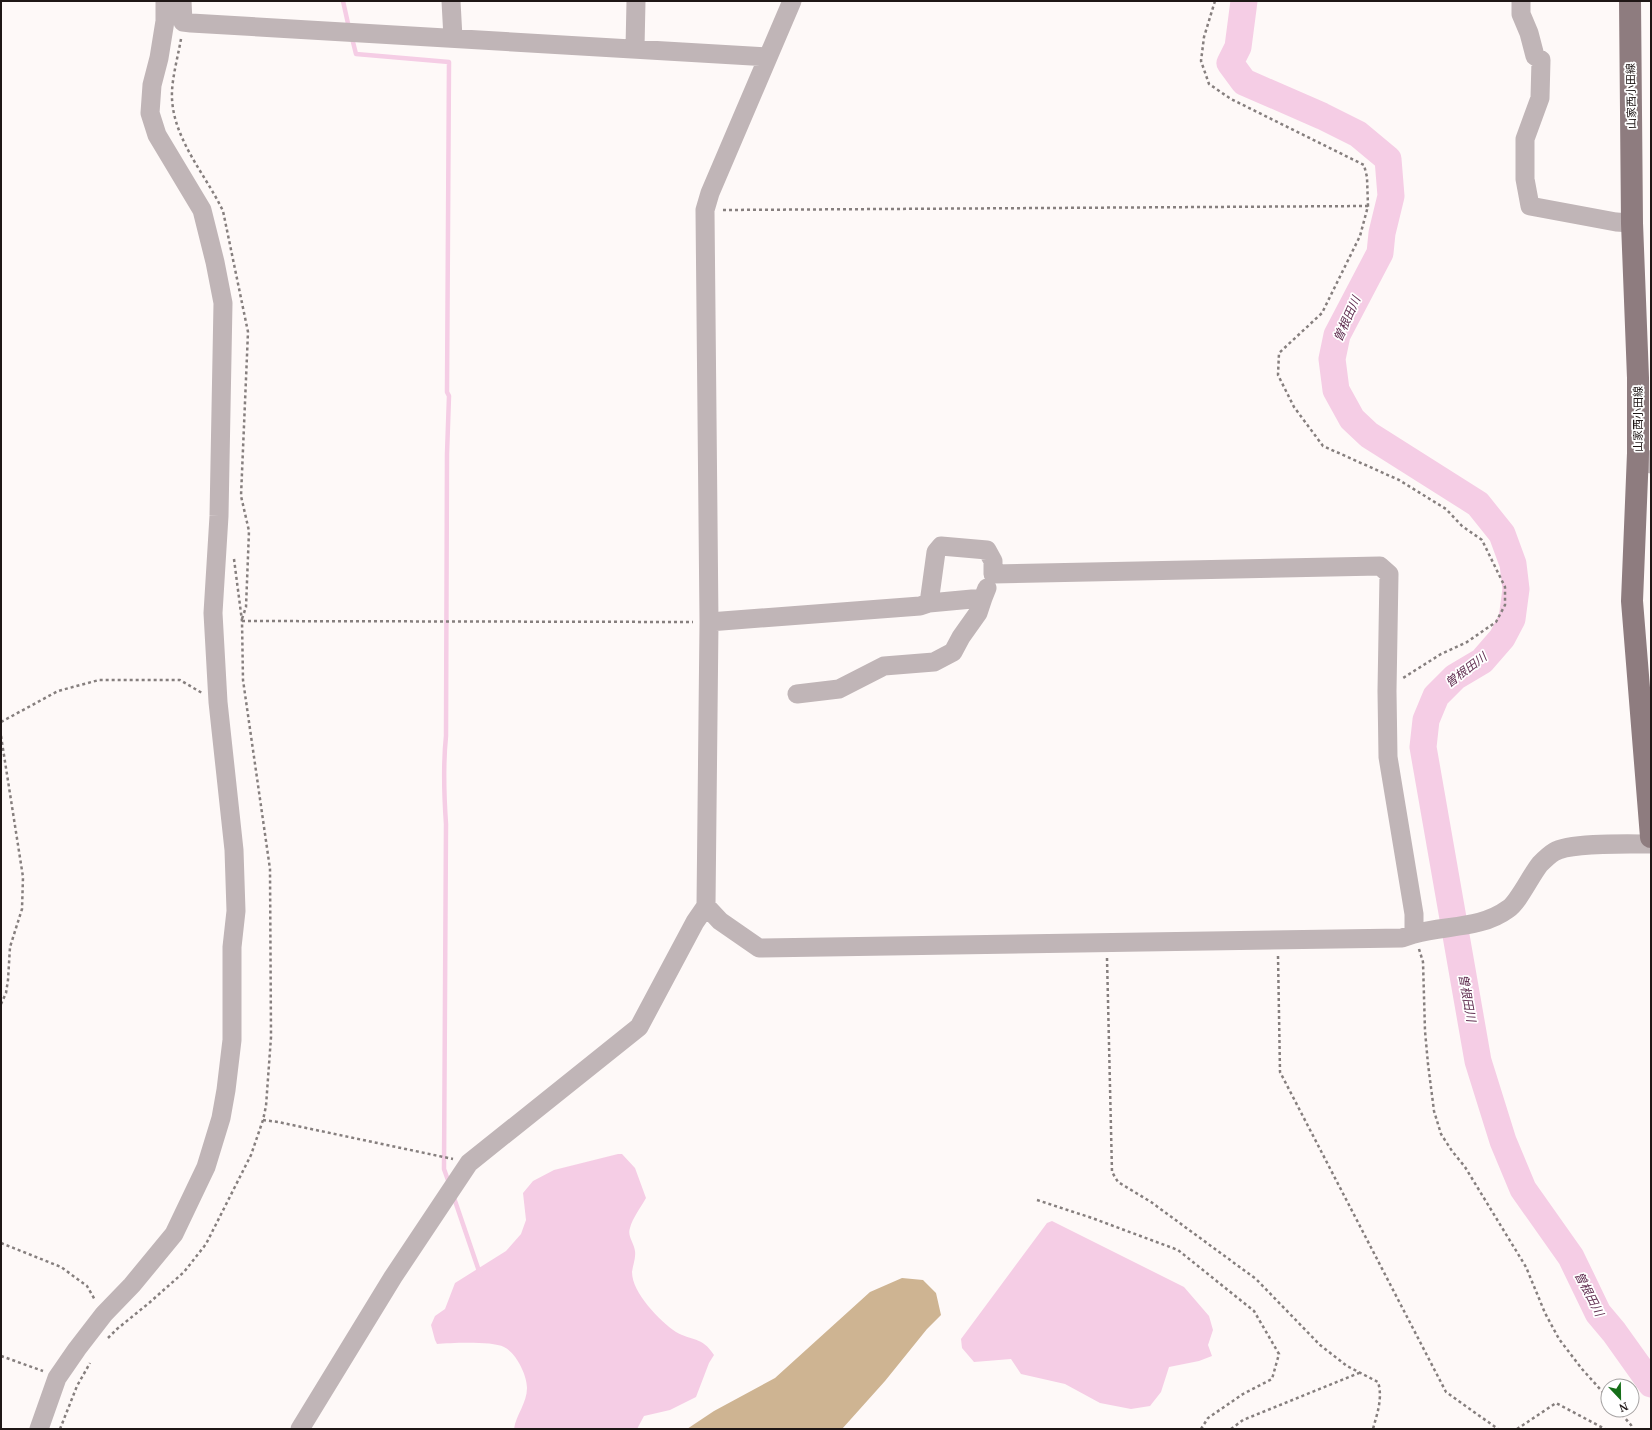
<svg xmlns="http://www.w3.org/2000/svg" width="1652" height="1430" font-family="'PT Serif','Noto Sans JP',serif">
<rect width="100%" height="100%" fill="#fef9f8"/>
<path fill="#ceb492" d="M 902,1278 L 923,1280 L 936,1293 L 941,1315 L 927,1329 L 885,1381 L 842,1429 L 687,1429 L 714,1411 L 775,1378 L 870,1292 Z"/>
<path fill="#f5cde5" d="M 618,1154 L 622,1154 L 635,1168 L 646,1198 C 641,1207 632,1219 630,1228 C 627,1236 634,1243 635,1251 C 636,1258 633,1264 632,1272 C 632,1293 660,1321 676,1332 C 691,1341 702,1336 714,1355 L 709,1363 L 696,1397 L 670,1410 L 644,1416 L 637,1429 L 514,1429 C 516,1415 527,1403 527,1388 C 527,1375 516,1353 504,1347 C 492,1341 451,1343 437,1344 L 435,1340 L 431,1325 L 435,1316 L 445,1309 L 455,1283 L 506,1251 L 521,1234 L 526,1220 L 523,1193 L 533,1181 L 554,1170 Z
M 1052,1221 L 1184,1287 L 1209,1316 L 1213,1330 L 1208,1345 L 1212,1356 L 1199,1361 L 1169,1367 L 1161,1392 L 1150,1406 L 1131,1409 L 1100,1403 L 1065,1384 L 1021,1374 L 1011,1359 L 974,1362 L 962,1348 L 961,1339 L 1047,1223 Z"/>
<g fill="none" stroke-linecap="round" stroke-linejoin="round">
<path stroke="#f5cde5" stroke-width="4.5" d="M 343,1 L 349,28
M 352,38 L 356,54 L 449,62 L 447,392 L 449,396 L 447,454 L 446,736 C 443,765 444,795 446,824 L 444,1169 L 449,1183
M 453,1195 L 480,1274"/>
<path stroke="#f5cde5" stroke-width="27" d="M 1244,1 L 1238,47 L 1230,63 L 1244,82 L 1322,116 L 1358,134 L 1388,159 L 1391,196 L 1382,233 L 1380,253 L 1337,335 L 1332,359 L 1336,390 L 1352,419 L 1369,435 L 1478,504 L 1502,534 L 1513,564 L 1516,589 L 1512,619 L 1502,638 L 1482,661 L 1455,677 L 1436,696 L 1426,720 L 1423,747 L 1478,1061 L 1503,1141 L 1523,1189 L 1571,1257 L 1598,1313 L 1614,1332 L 1651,1384"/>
<path stroke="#867f7e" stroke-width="2.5" stroke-dasharray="3 3" stroke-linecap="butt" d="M 1215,1 L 1204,37 L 1201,61 L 1209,84 L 1231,99 L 1364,165 L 1367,177 L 1368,206 L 1360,236 L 1322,313 L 1279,353 L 1278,375 L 1294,407 L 1323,446 L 1399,480 L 1446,509 L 1462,526 L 1482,540 L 1505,587 L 1505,605 L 1496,622 L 1467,642 L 1441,654 L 1403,678
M 181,39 C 178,56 173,74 172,91 C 170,136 205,173 223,211 L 248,332 L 241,496 L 249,531 L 246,607 L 242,619
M 723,210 L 1368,206
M 242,621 L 693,622
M 1,722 L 58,691 L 99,680 L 180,680 L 202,693
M 1,736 L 23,877 L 22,909 L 10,947 L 8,980 L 6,993 L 1,1004
M 1419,949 L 1423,962 L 1425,1031 L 1428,1064 L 1434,1111 L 1441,1134 L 1452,1151 L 1465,1167 L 1526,1267 L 1545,1313 L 1559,1339 L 1582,1369 L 1608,1398
M 1278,956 L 1280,1072 L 1446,1392 L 1498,1429
M 1107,958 L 1112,1172 L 1118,1182 L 1151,1202 L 1256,1279 L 1320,1345 L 1347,1366 L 1378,1382 C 1383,1398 1377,1414 1373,1429
M 263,1120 L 278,1122 L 453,1159
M 1037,1200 L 1092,1218 L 1178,1250 L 1254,1311 L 1279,1354 L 1272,1379 L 1243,1394 L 1208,1418 L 1201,1429
M 1,1243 L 61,1267 L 87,1286 L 95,1300
M 108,1338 L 117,1329 L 149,1303 L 184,1272 L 206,1244 L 251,1155 L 263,1120 L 266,1106 L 271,1037 L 270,869 L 243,680 L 242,621 L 234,559
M 1,1356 L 43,1371
M 1618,1410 L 1631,1425 L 1633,1429
M 60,1429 L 77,1386 L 90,1363
M 1231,1429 L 1243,1420 L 1359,1373
M 1517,1429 L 1556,1403 L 1605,1429"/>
<path stroke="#c0b5b7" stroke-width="19" d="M 182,1 L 183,22 L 191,23 L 768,57
M 451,1 L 453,38
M 1521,1 L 1521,14 L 1529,33 L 1535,56 L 1541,60 L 1540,98 L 1525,139 L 1525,179 L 1530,206 L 1616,222 L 1632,223
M 635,48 L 636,1
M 1638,453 L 1651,464
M 929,603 L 983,598 L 987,588
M 797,694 L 839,689 L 884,666 L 934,662 L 953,652 L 961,637 L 978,613 L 983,598
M 706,906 L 720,921 L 759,948 L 1402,938 L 1414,934 L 1414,914 L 1388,757 L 1387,691 L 1389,574 L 1380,566 L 993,574 L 993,561 L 987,550 L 941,546 L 936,552 L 929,603 L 920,606 L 709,622
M 1414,934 C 1446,925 1481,929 1508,909 C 1518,903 1531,875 1540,864 C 1544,860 1549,855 1554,852 C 1570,842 1630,844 1651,844
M 39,1429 L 57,1378 L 77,1349 L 104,1314 L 132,1285 L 174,1234 L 206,1167 L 221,1118 L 226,1090 L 232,1040 L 232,947 L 236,911 L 234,850 L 218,702 L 213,613 L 219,516 L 223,303 L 215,262 L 202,210 L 157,135 L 150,113 L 152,85 L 159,58 L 165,21 L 165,1
M 300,1429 L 393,1277 L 469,1163 L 639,1027 L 695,922 L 706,906 L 709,622 L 705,210 L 710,193 L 792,1"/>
<path stroke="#8e7c7f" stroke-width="22" d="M 1630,1 L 1632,223 L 1638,378 L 1638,453 L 1632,601 L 1651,837"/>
</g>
<g text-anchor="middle" stroke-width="3.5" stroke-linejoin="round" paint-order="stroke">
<g font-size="11" fill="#1f1716" stroke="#fff">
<text transform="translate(1631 96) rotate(-91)" y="4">山家西小田線</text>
<text transform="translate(1638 419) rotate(-90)" y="4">山家西小田線</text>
</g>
<g font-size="12" font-style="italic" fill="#612f51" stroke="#fff">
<text transform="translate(1347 319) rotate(-66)" y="4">曽根田川</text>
<text transform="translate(1466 670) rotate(-37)" y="4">曽根田川</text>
<text transform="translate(1467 998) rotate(80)" y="4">曽根田川</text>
<text transform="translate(1589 1294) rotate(63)" y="4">曽根田川</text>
</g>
</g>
<rect width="1652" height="1430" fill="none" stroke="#1f1716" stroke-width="4"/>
<g transform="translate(1620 1398) rotate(158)"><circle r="19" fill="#ffffff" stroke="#a5a2a2"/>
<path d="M0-3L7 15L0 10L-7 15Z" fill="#156e18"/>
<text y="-6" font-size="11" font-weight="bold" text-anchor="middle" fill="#1f1716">N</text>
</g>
</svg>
